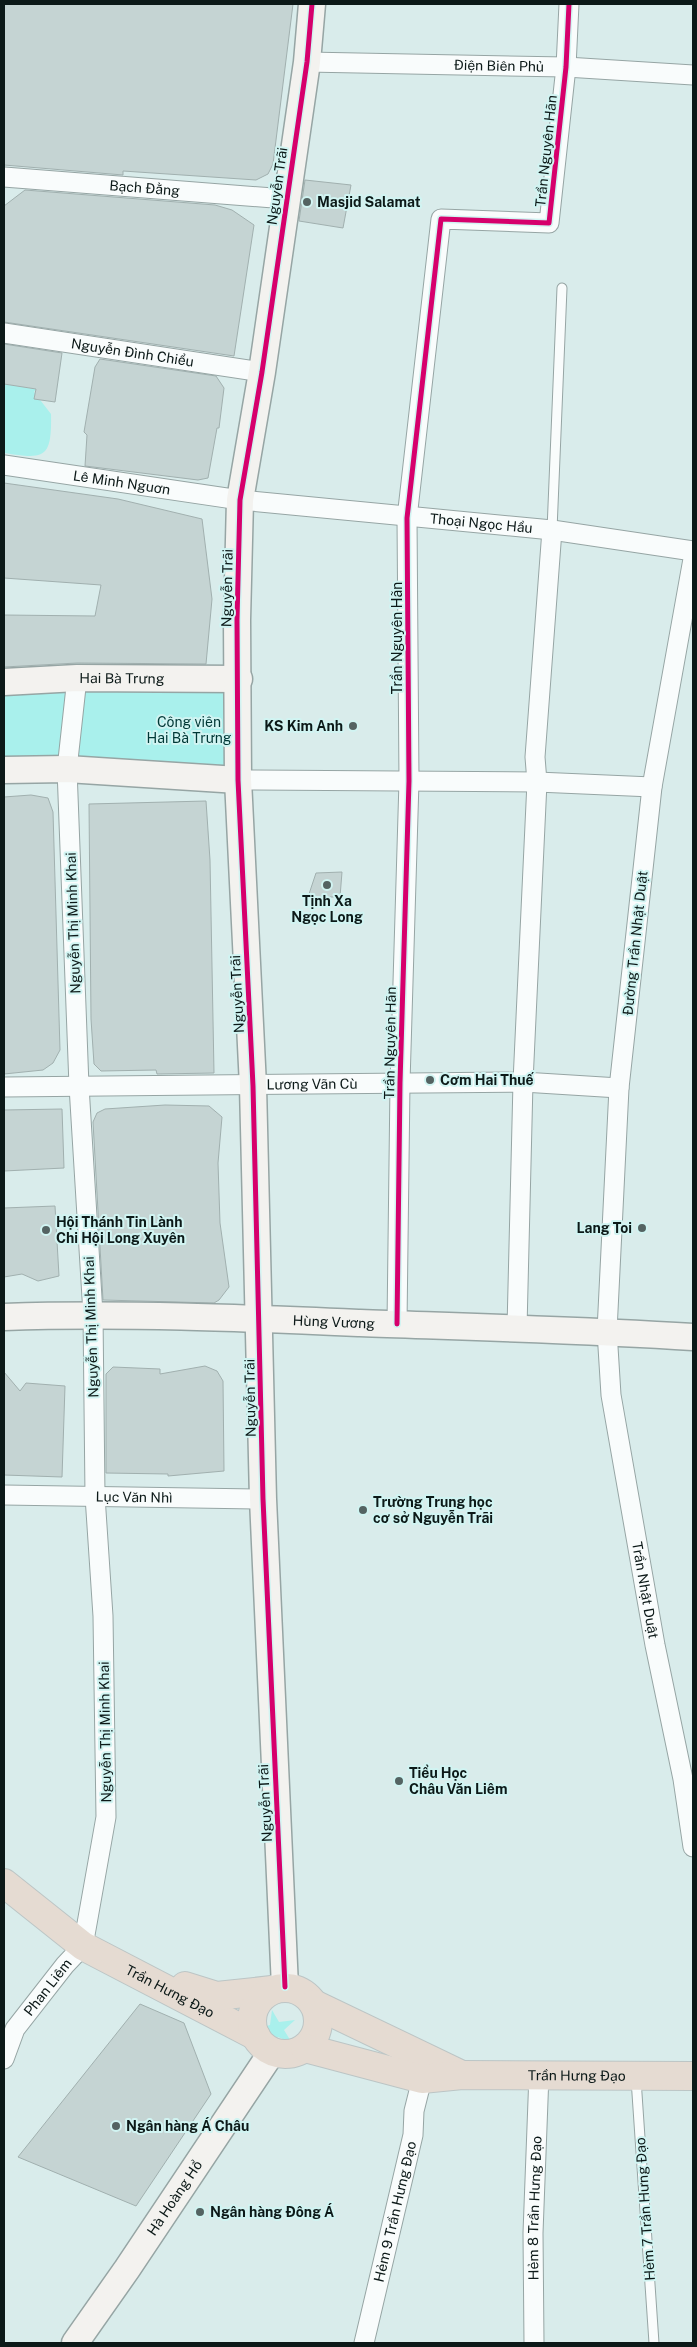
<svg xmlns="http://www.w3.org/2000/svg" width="697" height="2347" font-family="'Public Sans',sans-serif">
<rect width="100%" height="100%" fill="#d9eceb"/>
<path fill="#a9f0ec" d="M 4,384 L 36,389 L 34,392 L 51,414 C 52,460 44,459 4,453 Z
M 239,679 L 238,780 L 4,774 L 4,687 Z
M 272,2010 L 279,2022 L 295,2020 L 284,2030 L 292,2043 L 278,2037 L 268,2048 L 271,2034 L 256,2029 L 270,2025 Z"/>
<path fill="#c5d4d3" stroke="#a1b0af" d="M 4,4 L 293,4 L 273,164 L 268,174 L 256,180 L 123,171 L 123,175 L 4,165 Z
M 305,180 L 351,185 L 343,228 L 299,221 Z
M 25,190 L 215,205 L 232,210 L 254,225 L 234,356 L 4,322 L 4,206 Z
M 4,344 L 62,353 L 55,402 L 34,399 L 36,389 L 4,384 Z
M 100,359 L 216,376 L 224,388 L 219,428 L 217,428 L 208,478 L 198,480 L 85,466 L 87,435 L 84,432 L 95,367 Z
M 4,483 L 118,499 L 202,519 L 212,599 L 206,664 L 77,663 L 4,667 L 4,615 L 95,616 L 101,585 L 4,578 Z
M 31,795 L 48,798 L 53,812 L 60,1050 L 53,1063 L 43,1070 L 4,1074 L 4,797 Z
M 206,801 L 210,860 L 214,1073 L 157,1074 L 156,1070 L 101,1071 L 94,1064 L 91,1019 L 89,804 Z
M 342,872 L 340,897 L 308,897 L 316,873 Z
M 165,1105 L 209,1106 L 222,1117 L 218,1163 L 220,1223 L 229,1287 L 219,1300 L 214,1303 L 103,1300 L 93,1122 L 97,1113 L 105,1109 Z
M 62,1109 L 64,1168 L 4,1171 L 4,1110 Z
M 55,1206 L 59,1276 L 38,1281 L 22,1274 L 4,1277 L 4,1208 Z
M 205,1366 L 217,1371 L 223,1381 L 224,1471 L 168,1476 L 168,1474 L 106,1473 L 106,1374 L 113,1367 L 160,1369 L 160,1374 Z
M 4,1372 L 20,1391 L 26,1383 L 65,1386 L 62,1477 L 4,1475 Z
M 140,2004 L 184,2023 L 211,2094 L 136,2206 L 18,2157 Z"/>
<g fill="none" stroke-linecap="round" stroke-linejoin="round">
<defs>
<path id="lane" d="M 552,530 L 562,288
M 636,2079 L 654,2343"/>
<g id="street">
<path id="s1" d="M 307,62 L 566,67 L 693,75"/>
<path id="s2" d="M 4,177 L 286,199"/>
<path id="s3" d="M 4,333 L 262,372"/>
<path id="s4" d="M 4,465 L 240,500 L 552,530 L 693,551"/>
<path id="s5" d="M 693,559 L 652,787 L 619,1088 L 607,1331 L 611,1395 L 655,1645 L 683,1779 L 693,1847"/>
<path d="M 238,780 L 537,782 L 652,787"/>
<path id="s6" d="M 4,1087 L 523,1082 L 619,1088"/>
<path d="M 397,1324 L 400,1083 L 409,781 L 407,518 L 441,219 L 549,223 L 566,67 L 569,4"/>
<path d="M 517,1328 L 523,1082 L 537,782 L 535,757 L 552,530"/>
<path id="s7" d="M 4,1495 L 263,1499"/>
<path id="s8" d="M 4,2059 L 15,2029 L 65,1965 L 83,1946 L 106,1817 L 103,1616 L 95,1496 L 93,1314 L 79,1086 L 67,769 L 77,678"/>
<path id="s9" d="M 364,2343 L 413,2135 L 414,2111 L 422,2079"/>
<path id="s10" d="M 534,2343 L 533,2233 L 539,2074"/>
</g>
<g id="secondary">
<path id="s11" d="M 4,682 L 77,678 L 239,679"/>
<path d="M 4,770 L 67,769 L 238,780"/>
<path id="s12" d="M 4,1317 C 123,1313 241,1318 360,1323 C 471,1327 582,1330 693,1337"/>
<path d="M 285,1987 L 263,1499 L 253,1086 L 238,780 L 237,620 L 240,500 L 262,372 L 307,62 L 312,4"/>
<path id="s13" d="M 75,2343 L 127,2269 L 272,2052"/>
</g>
<g id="highway">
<path id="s14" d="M 4,1883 L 83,1946 L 256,2036"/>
<path d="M 185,1986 L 217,1996 L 272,1990"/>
<circle cx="285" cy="2021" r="33"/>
<path d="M 314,2004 L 462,2075"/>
<path id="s15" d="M 305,2048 L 422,2079 L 462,2075 L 693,2076"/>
</g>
</defs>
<use href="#lane" stroke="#96a5a4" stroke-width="11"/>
<use href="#street" stroke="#96a5a4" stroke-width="21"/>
<use href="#secondary" stroke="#96a5a4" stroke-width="29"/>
<use href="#highway" stroke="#bcc5c5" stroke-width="30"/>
<use href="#lane" stroke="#f9fcfc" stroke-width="9"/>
<use href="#street" stroke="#f9fcfc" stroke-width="19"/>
<use href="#secondary" stroke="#f3f2ef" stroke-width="26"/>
<use href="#highway" stroke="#e5dbd2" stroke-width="28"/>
<defs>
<path id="cycleway" d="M 397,1324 L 400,1083 L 409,781 L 407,518 L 441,219 L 549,223 L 566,67 L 569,4
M 285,1987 L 263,1499 L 253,1086 L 238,780 L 237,620 L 240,500 L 262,372 L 307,62 L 312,4"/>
</defs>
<use href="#cycleway" stroke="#d1f4f2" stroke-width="8"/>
<use href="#cycleway" stroke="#d6006c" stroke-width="5"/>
</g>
<g fill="#546362" stroke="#d1f4f2" stroke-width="2">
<circle cx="307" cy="202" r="5"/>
<circle cx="353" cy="726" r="5"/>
<circle cx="327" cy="885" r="5"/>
<circle cx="430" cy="1080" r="5"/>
<circle cx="642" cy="1228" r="5"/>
<circle cx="46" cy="1230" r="5"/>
<circle cx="363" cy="1510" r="5"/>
<circle cx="399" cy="1781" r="5"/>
<circle cx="116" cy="2126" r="5"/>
<circle cx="200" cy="2212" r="5"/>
</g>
<g text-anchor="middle" stroke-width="4" stroke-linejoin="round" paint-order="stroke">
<g font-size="14" fill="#0c1918" stroke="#d1f4f2">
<text dy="5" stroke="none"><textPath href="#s1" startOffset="192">Điện Biên Phủ</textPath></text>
<text transform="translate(546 151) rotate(-84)" y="5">Trần Nguyên Hãn</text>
<text transform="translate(277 186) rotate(-82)" y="5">Nguyễn Trãi</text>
<text dy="5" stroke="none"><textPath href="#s2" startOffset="141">Bạch Đằng</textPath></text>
<text dy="5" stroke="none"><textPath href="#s3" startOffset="130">Nguyễn Đình Chiểu</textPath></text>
<text dy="5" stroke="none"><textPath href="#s4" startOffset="119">Lê Minh Nguơn</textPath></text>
<text dy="5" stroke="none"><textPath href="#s4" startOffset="481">Thoại Ngọc Hầu</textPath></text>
<text transform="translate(227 588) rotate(-89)" y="5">Nguyễn Trãi</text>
<text transform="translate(397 638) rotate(-90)" y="5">Trần Nguyên Hãn</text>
<text dy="5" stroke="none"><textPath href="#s11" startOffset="118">Hai Bà Trưng</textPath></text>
<text transform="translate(73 923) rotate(-92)" y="5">Nguyễn Thị Minh Khai</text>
<text transform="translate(635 943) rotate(-84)" y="5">Đường Trần Nhật Duật</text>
<text transform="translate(237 994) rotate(-93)" y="5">Nguyễn Trãi</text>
<text transform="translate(390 1043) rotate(-89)" y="5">Trần Nguyên Hãn</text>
<text dy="5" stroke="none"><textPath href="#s6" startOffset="308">Lương Vãn Cù</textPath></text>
<text dy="5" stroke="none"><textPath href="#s12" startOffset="330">Hùng Vương</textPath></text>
<text transform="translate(91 1327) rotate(-92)" y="5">Nguyễn Thị Minh Khai</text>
<text transform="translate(250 1398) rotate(-91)" y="5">Nguyễn Trãi</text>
<text dy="5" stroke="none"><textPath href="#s7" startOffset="130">Lục Văn Nhì</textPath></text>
<text dy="5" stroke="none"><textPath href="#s5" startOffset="1040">Trần Nhật Duật</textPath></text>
<text transform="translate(105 1732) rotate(-91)" y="5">Nguyễn Thị Minh Khai</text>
<text transform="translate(265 1803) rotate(-93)" y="5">Nguyễn Trãi</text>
<text dy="5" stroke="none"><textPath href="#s8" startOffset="85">Phan Liêm</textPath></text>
<text dy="5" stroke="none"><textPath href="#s14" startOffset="199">Trần Hưng Đạo</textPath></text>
<text dy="5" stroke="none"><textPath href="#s15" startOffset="276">Trần Hưng Đạo</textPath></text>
<text dy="5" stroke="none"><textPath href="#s13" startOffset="176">Hà Hoàng Hổ</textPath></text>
<text dy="5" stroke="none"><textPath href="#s10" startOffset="135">Hẻm 8 Trần Hưng Đạo</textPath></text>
<text transform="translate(645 2209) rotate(-94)" y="5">Hẻm 7 Trần Hưng Đạo</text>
<text dy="5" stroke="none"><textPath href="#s9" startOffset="135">Hẻm 9 Trần Hưng Đạo</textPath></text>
</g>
<g font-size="14" font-weight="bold" fill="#0c1918" stroke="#d1f4f2" text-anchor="start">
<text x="317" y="207">Masjid Salamat</text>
<text x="343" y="731" text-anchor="end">KS Kim Anh</text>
<text x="327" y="906" text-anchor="middle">Tịnh Xa<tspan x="327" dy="16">Ngọc Long</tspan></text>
<text x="440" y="1085">Cơm Hai Thuế</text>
<text x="56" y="1227">Hội Thánh Tin Lành<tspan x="56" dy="16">Chi Hội Long Xuyên</tspan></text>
<text x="632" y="1233" text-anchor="end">Lang Toi</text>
<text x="373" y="1507">Trường Trung học<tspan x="373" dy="16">cơ sở Nguyễn Trãi</tspan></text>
<text x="409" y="1778">Tiểu Học<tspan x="409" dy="16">Châu Văn Liêm</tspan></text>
<text x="126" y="2131">Ngân hàng Á Châu</text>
<text x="210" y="2217">Ngân hàng Đông Á</text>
</g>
<g font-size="14" fill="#003836" stroke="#d1f4f2">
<text x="189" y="727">Công viên<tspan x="189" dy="16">Hai Bà Trưng</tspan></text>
</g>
</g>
<rect width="697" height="2347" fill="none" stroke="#0c1918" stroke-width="10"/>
</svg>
